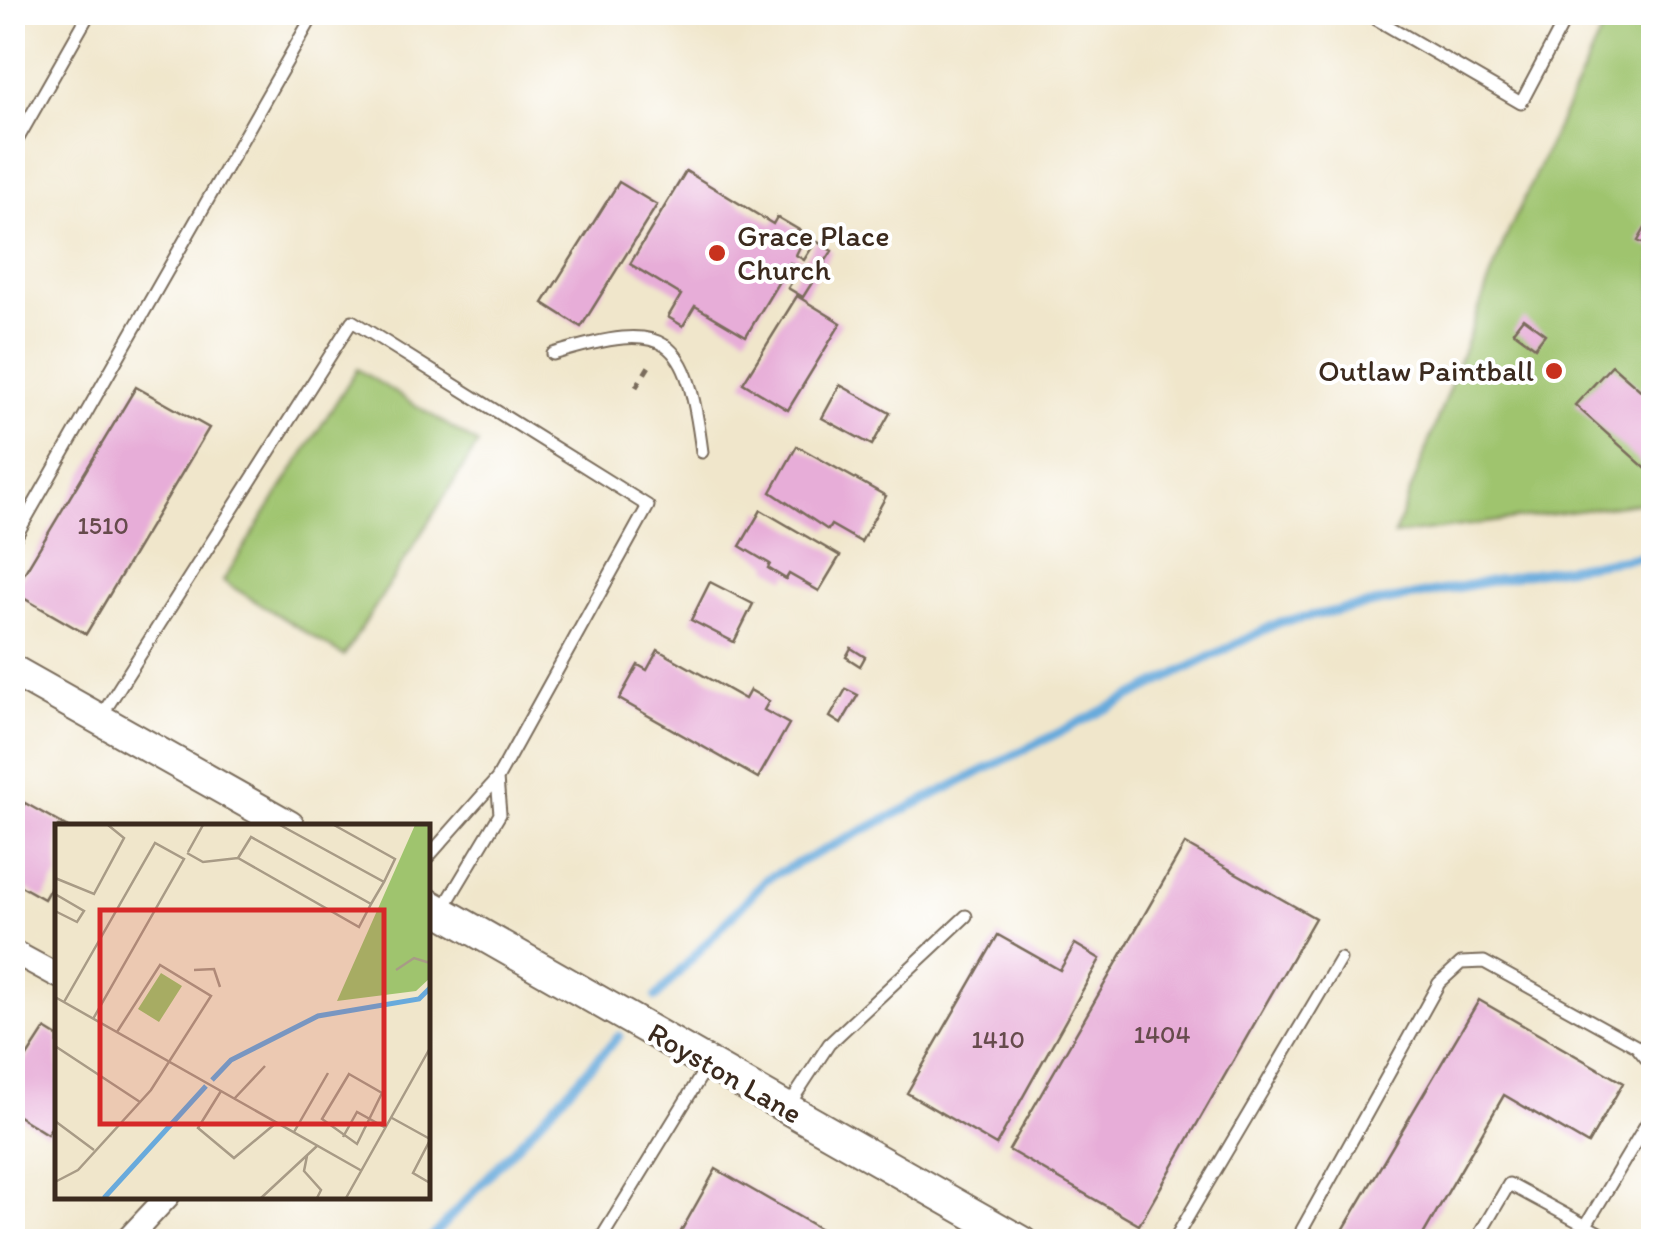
<svg xmlns="http://www.w3.org/2000/svg" width="1666" height="1254" font-family="Itim,sans-serif">
<rect width="100%" height="100%" fill="#fff"/>
<filter id="ink" filterUnits="userSpaceOnUse"><feTurbulence type="fractalNoise" baseFrequency=".01" numOctaves="2"/><feDisplacementMap in="SourceGraphic" scale="20" xChannelSelector="R" yChannelSelector="G"/><feConvolveMatrix kernelMatrix="1 2 1 2 8 2 1 2 1" color-interpolation-filters="sRGB"/></filter>
<filter id="wash" filterUnits="userSpaceOnUse"><feTurbulence type="fractalNoise" baseFrequency=".0048" numOctaves="4" result="noise"/><feDisplacementMap in="SourceGraphic" scale="40" xChannelSelector="R" yChannelSelector="G"/><feGaussianBlur stdDeviation="2.25" result="paint"/><feColorMatrix in="noise" values="0 0 0 0 0 0 0 0 0 0 0 0 0 0 0 0 0 1.4 0 .05"/><feComposite in="paint" operator="in"/></filter>
<g filter="url(#wash)">
<rect width="100%" height="100%" fill="#f0e6cb"/>
<path fill="#9fc46e" stroke="#6d7746" stroke-width="2.5" d="M 1610,13 L 1653,13 L 1653,501 L 1394,535 L 1504,242 Z
M 357,369 L 478,444 L 344,656 L 223,581 Z"/>
<g fill="none" stroke-linecap="round" stroke-linejoin="round">
<path stroke="#68aadc" stroke-width="9" d="M 656,997 L 766,879 L 1280,622 L 1537,572 L 1654,555
M 427,1242 L 619,1036"/>
</g>
<g id="blocks">
<path fill="#e7add8" d="M 686,171 L 773,224 L 777,217 L 806,234 L 796,255 L 804,260 L 816,241 L 832,251 L 803,297 L 788,288 L 800,269 L 790,263 L 746,336 L 695,306 L 683,326 L 668,317 L 681,295 L 630,264 Z
M 619,182 L 657,205 L 581,327 L 543,303 Z
M 1654,212 L 1654,249 L 1638,241 Z
M 797,296 L 841,323 L 788,410 L 743,383 Z
M 1523,318 L 1545,334 L 1535,347 L 1513,331 Z
M 1612,365 L 1654,402 L 1654,476 L 1575,405 Z
M 840,385 L 890,413 L 872,445 L 822,418 Z
M 136,387 L 209,428 L 86,634 L 13,592 Z
M 797,446 L 886,496 L 861,542 L 831,525 L 828,530 L 771,492 Z
M 761,510 L 840,556 L 819,591 L 789,574 L 786,579 L 768,568 L 770,564 L 740,546 Z
M 710,582 L 753,604 L 734,642 L 691,620 Z
M 851,648 L 865,657 L 860,666 L 846,657 Z
M 658,650 L 745,699 L 750,690 L 769,701 L 764,710 L 789,724 L 758,778 L 619,699 L 638,665 L 647,670 Z
M 846,689 L 858,695 L 841,724 L 830,717 Z
M 25,803 L 66,826 L 58,826 L 58,875 L 44,899 L 12,881 L 12,824 Z
M 1185,844 L 1315,918 L 1139,1225 L 1009,1150 Z
M 998,935 L 1060,970 L 1075,944 L 1100,959 L 996,1145 L 907,1093 Z
M 1479,1000 L 1623,1083 L 1588,1144 L 1504,1095 L 1419,1242 L 1336,1242 Z
M 45,1029 L 58,1037 L 58,1117 L 47,1134 L 18,1116 L 12,1120 L 12,1080 Z
M 716,1169 L 843,1242 L 675,1242 Z"/>
</g>
</g>
<g filter="url(#ink)">
<use href="#blocks" fill-opacity="0" stroke="#7a6c5b" stroke-width="2.5"/>
<g fill="none" stroke-linecap="round" stroke-linejoin="round">
<defs>
<path id="service" d="M 1364,12 L 1521,103 L 1569,12
M 12,149 L 90,12
M 553,354 C 668,319 687,334 702,452
M 12,543 L 315,12
M 100,718 L 352,321 L 648,506 L 497,779 L 428,857
M 443,909 L 500,814 L 497,779
M 787,1108 L 829,1044 L 966,916
M 599,1242 L 707,1066
M 1173,1242 L 1340,959
M 1304,1242 L 1302,1230 L 1439,983 L 1461,963 L 1484,962 L 1636,1046 L 1654,1068
M 1475,1242 L 1509,1184 L 1616,1242
M 1576,1242 L 1654,1111"/>
<path id="minor" d="M 12,951 L 58,976
M 125,1242 L 168,1196"/>
<path id="tertiary" d="M 12,670 L 289,826
M 428,904 L 1022,1242"/>
</defs>
<use href="#service" stroke="#7a6c5b" stroke-width="15"/>
<use href="#minor" stroke="#7a6c5b" stroke-width="26"/>
<use href="#tertiary" stroke="#7a6c5b" stroke-width="34"/>
<path stroke="#7a6c5b" stroke-width="5" stroke-dasharray="8 8" stroke-linecap="butt" d="M 636,387 L 653,360"/>
<use href="#service" stroke="#fff" stroke-width="11"/>
<use href="#minor" stroke="#fff" stroke-width="22"/>
<use href="#tertiary" stroke="#fff" stroke-width="30"/>
</g>
</g>
<g fill="#c8321e" stroke="#fff" stroke-width="4">
<circle cx="717" cy="253" r="10"/>
<circle cx="1554" cy="371" r="10"/>
</g>
<g text-anchor="middle" stroke-width="8" stroke-linejoin="round" paint-order="stroke">
<g font-size="25" fill="#664b4c">
<text x="103" y="534">1510</text>
<text x="1162" y="1043">1404</text>
<text x="998" y="1048">1410</text>
</g>
<g font-size="30" fill="#3b2a1e" stroke="#fff" text-anchor="start">
<text x="737" y="246">Grace Place<tspan x="737" dy="34">Church</tspan></text>
<text x="1534" y="381" text-anchor="end">Outlaw Paintball</text>
</g>
<g font-size="30" fill="#3b2a1e" stroke="#fff">
<text transform="translate(725 1073) rotate(30)" y="10">Royston Lane</text>
</g>
</g>
<g transform="translate(55 824)">
<rect width="375" height="375" fill="#f0e6cb"/>
<path d="M 360,1 L 375,1 L 375,154 L 361,167 L 282,177 ZM 106,149 L 127,162 L 104,198 L 83,185 Z" fill="#9fc46e"/>
<path fill="none" stroke="#68aadc" stroke-width="5" d="M 157,256 L 176,236 L 263,192 L 364,175 L 375,164M 49,374 L 151,262"/>
<path fill="none" stroke="#a89b86" stroke-width="2.5" d="M 225,1 L 329,58 L 316,80M 279,1 L 340,35 L 329,58M 133,28 L 148,1M 132,29 L 148,38 L 183,34 L 304,103 L 316,80 L 196,13 L 183,34M 0,54 L 39,70 L 69,14 L 53,1M 0,70 L 29,87 L 22,98 L 0,87M 139,146 L 159,145 L 165,163M 341,146 L 359,134 L 375,139M 0,173 L 307,347M 9,178 L 100,19 L 129,35 L 38,195M 0,222 L 85,278M 294,250 L 327,269 L 302,320 L 267,295 ZM 166,267 L 143,304 L 179,334 L 221,299M 179,275 L 210,242M 337,294 L 375,315M 0,297 L 39,326M 239,308 L 273,249M 288,313 L 302,288 L 331,304M 375,316 L 358,349 L 375,359M 252,332 L 249,347 L 266,366 L 262,374M 0,358 L 23,346 L 96,266 L 156,172 L 105,141 L 62,208M 206,374 L 262,322M 291,374 L 375,224"/>
<path fill="#d62828" fill-opacity="0.15" stroke="#d62828" stroke-width="5" d="M 45,86 L 329,86 L 329,300 L 45,300 Z"/>
<rect width="375" height="375" fill="none" stroke="#3b2a1e" stroke-width="5"/>
</g>
<rect width="1666" height="1254" fill="none" stroke="#fff" stroke-width="50"/>
</svg>
